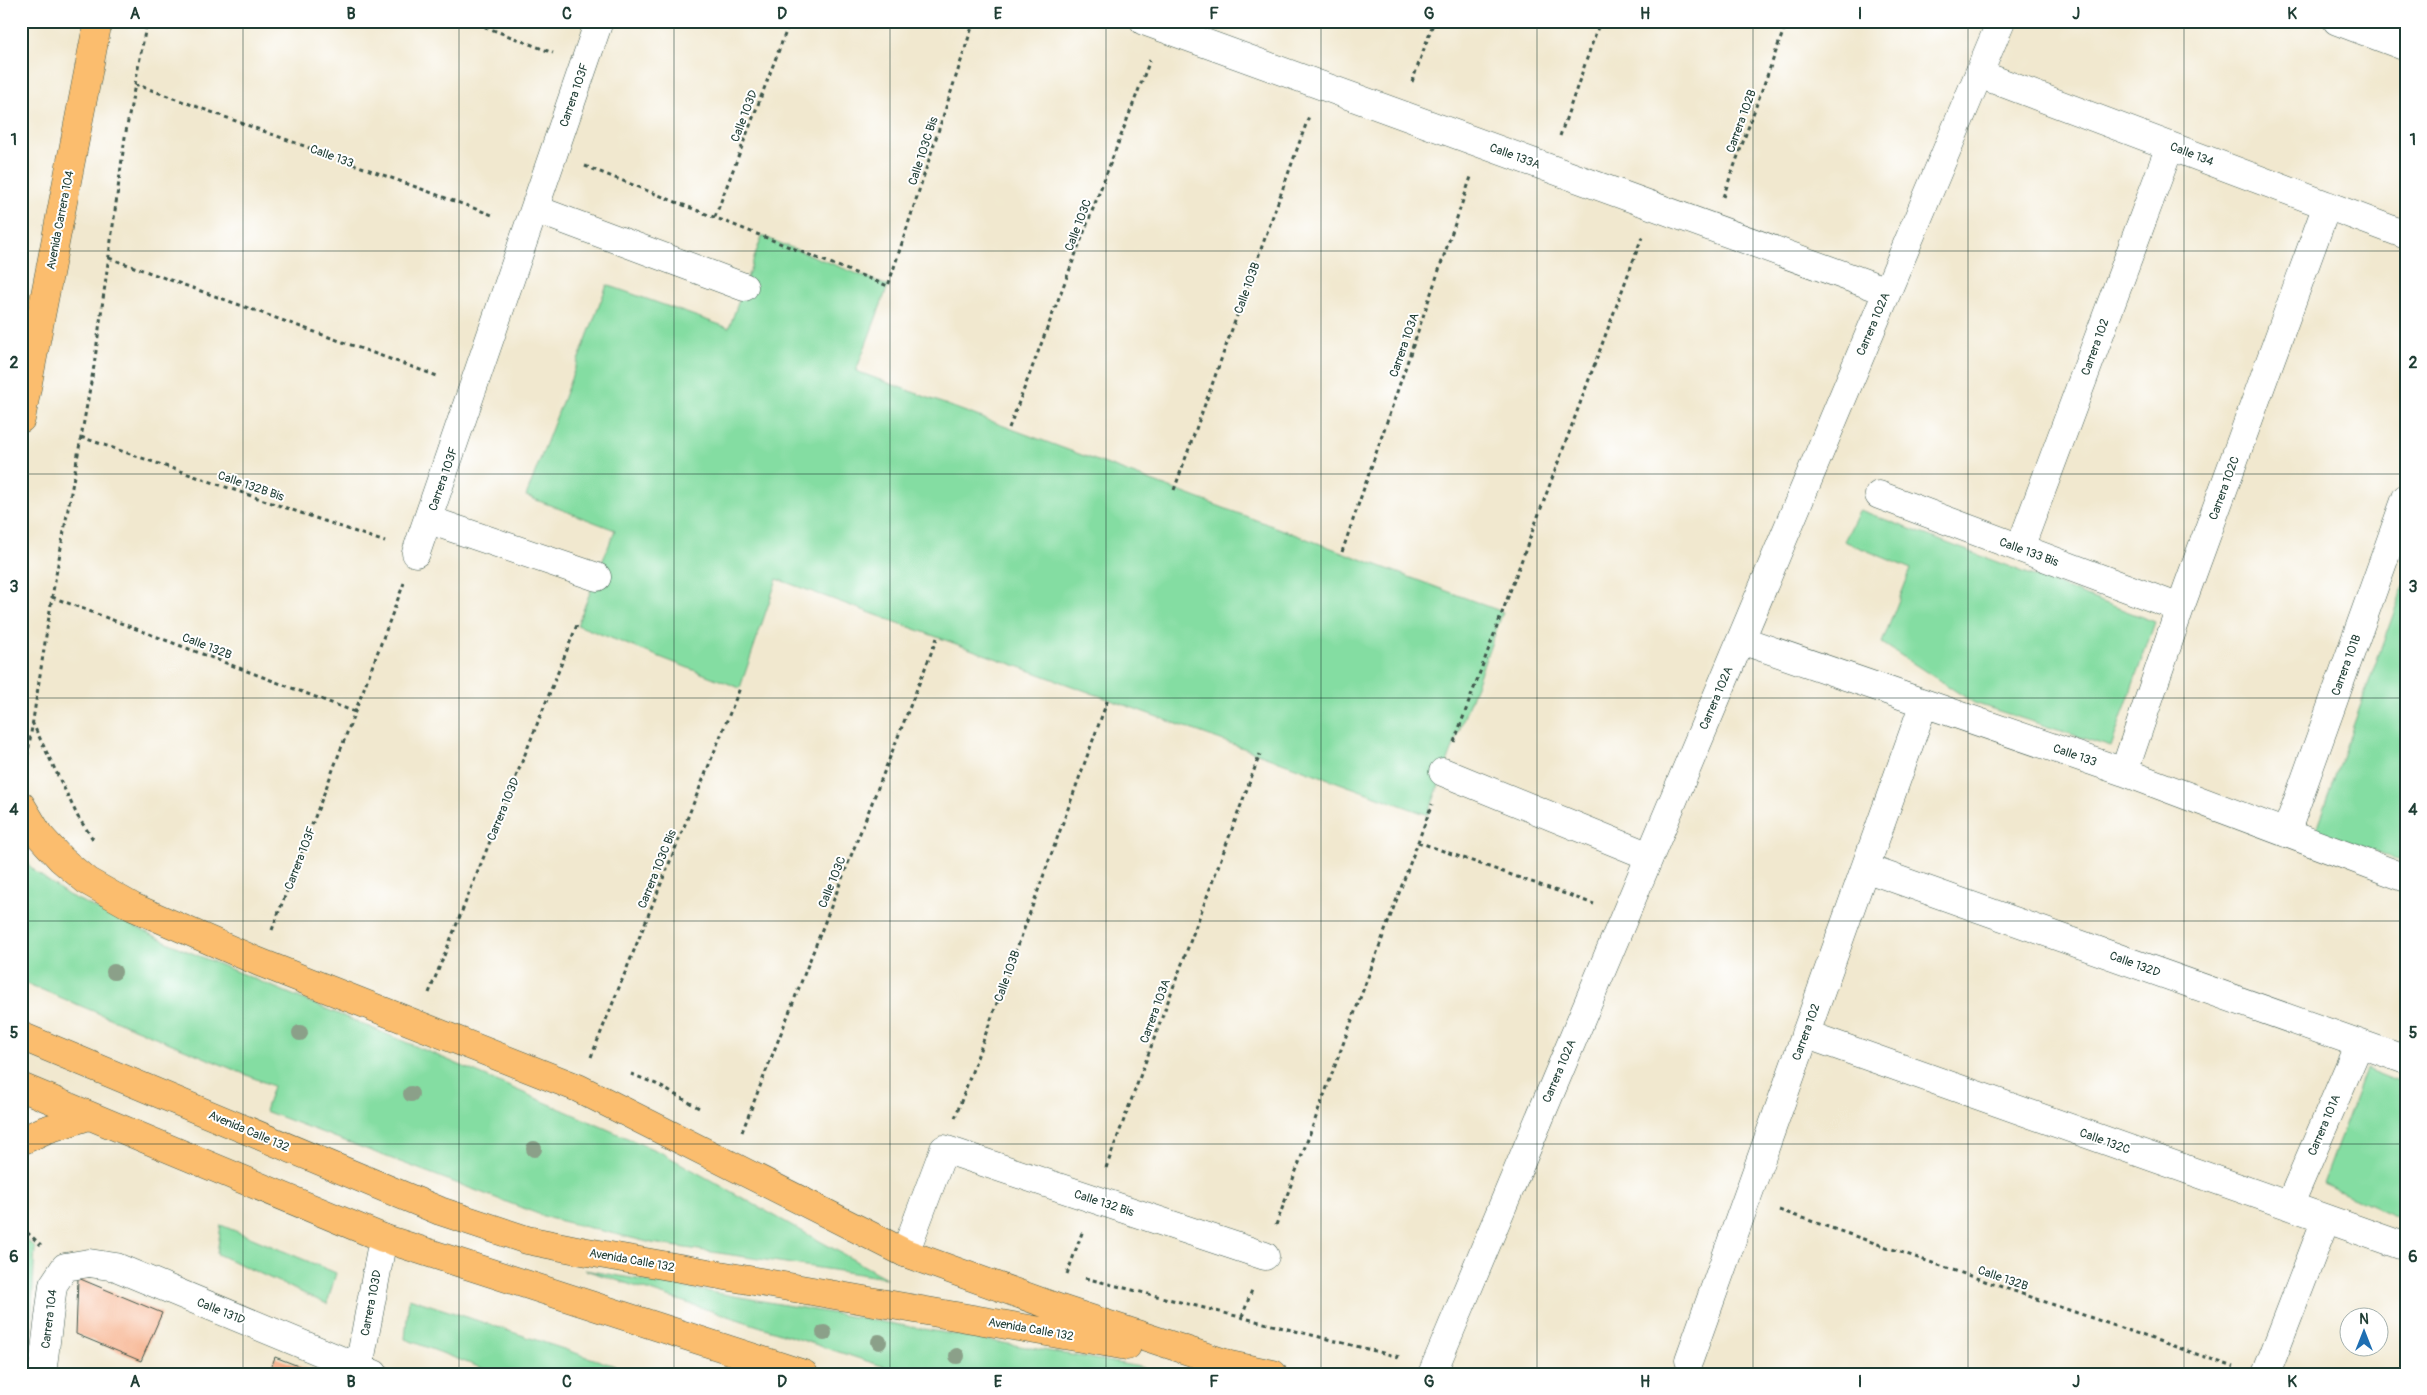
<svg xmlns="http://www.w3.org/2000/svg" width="2427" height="1395" font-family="Pangolin,sans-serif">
<rect width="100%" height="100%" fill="#fff"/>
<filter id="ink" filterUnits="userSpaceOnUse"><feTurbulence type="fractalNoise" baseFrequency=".02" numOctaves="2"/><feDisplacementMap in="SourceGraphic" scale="10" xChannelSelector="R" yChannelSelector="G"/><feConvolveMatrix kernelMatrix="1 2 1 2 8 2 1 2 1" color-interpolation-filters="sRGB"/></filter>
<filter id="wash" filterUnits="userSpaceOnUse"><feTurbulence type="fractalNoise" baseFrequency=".0096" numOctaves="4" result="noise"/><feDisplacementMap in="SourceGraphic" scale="20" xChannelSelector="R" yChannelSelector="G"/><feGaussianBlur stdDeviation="1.12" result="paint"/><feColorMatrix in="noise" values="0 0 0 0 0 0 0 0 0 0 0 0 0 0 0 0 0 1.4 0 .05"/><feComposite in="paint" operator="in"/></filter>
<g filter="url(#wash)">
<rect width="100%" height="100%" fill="#f1e8cf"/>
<path fill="#84dda2" stroke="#528d6b" d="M 762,236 L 888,286 L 856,371 L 1503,612 L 1428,815 L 777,579 L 740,688 L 577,625 L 615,530 L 526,496 L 607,285 L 729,328 Z
M 1860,510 L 2155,622 L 2111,747 L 1974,703 L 1882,643 L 1911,569 L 1844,541 Z
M 2406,579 L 2406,863 L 2316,829 Z
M 23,859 L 37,873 L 68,895 L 180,948 L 434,1054 L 662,1153 L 886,1278 L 652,1243 L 549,1218 L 265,1111 L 273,1086 L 21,981 L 21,881 Z
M 2366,1069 L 2406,1085 L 2406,1221 L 2323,1184 Z
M 221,1225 L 336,1273 L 327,1304 L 217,1254 Z
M 21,1234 L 35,1248 L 31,1329 L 23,1374 L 21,1374 Z
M 585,1270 L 1180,1374 L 907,1374 Z
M 409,1298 L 615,1366 L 610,1374 L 497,1374 L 405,1339 Z"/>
<g id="blocks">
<path fill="#f6ab83" d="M 78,1278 L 162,1313 L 141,1361 L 76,1334 Z
M 275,1357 L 319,1374 L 269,1374 Z"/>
</g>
</g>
<g filter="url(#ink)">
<use href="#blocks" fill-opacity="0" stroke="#3e574b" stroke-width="1"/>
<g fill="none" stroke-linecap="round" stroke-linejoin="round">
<defs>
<path id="minor" d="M 1144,21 L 1887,291
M 2337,21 L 2406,47
M 1979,74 L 2406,235
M 535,209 L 744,287
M 1879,495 L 2180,608
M 429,520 L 597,577
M 2020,548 L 2170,146
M 416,553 L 599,21
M 1741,640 L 2124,772 L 2406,878
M 1443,772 L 1649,856
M 2124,772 L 2180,608 L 2327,205
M 2286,833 L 2406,498
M 1865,868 L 2406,1060
M 1805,1034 L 2406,1247
M 2289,1206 L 2359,1044
M 905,1253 L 944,1149 L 1265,1256
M 1689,1360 L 1924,703
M 359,1367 L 383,1238
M 42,1374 L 53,1285 L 65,1267 L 89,1263 L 116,1267 L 374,1374
M 1432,1374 L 2001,21
M 2266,1374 L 2326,1219"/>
<path id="major" d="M 21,419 L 98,21
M 21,805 L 39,835 L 61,859 L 87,881 L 133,907 L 259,962 L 578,1088 L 905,1253 L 1058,1308 L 1225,1363
M 21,1036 L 440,1211 L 527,1240 L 582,1251 L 1127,1346
M 21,1087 L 383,1238 L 804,1374
M 21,1141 L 45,1130 L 89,1116
M 1206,1360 L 1273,1374"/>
</defs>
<use href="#minor" stroke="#3e574b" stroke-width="29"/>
<use href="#major" stroke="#3e574b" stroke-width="29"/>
<path stroke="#3e574b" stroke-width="3" stroke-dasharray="4 4" stroke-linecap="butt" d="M 470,21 L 553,53
M 1412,82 L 1434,21
M 135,84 L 495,216
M 1560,136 L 1600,21
M 585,166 L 888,286 L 974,21
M 1723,197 L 1787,21
M 715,217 L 790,21
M 109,258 L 440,377
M 1009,428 L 1150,60
M 81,437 L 385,542
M 1174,490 L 1309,116
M 1342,552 L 1471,177
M 52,597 L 355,712
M 32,722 L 78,817 L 93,839
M 1454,742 L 1642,237
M 25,772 L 52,597 L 94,366 L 125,137 L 147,21
M 1418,842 L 1594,904
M 272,930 L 404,583
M 429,993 L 577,625
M 591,1057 L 740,688
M 631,1074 L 656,1084 L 701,1109
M 955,1118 L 1108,699
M 742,1132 L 937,638
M 1106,1168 L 1260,754
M 1779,1210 L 2234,1367
M 1276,1225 L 1432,804
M 21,1227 L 41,1245
M 1067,1274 L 1083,1230
M 1085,1278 L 1403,1358
M 1242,1317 L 1253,1287"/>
<use href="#minor" stroke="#fff" stroke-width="28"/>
<use href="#major" stroke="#fbbd6e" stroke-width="28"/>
</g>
<g fill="#8ba089">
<circle cx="114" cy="972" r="8"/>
<circle cx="300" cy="1033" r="8"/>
<circle cx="411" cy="1094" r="8"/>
<circle cx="534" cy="1149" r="8"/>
<circle cx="824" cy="1333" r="8"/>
<circle cx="879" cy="1342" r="8"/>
<circle cx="957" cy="1356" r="8"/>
</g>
</g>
<path fill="none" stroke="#1f3d34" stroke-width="1" stroke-opacity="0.55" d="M 243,21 L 243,1374M 459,21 L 459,1374M 674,21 L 674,1374M 890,21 L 890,1374M 1106,21 L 1106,1374M 1321,21 L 1321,1374M 1537,21 L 1537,1374M 1753,21 L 1753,1374M 1968,21 L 1968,1374M 2184,21 L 2184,1374M 21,251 L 2406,251M 21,474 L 2406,474M 21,698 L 2406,698M 21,921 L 2406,921M 21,1144 L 2406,1144"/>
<g text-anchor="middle" stroke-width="4" stroke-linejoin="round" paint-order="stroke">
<g font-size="12" fill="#1f3d34" stroke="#fff">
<text transform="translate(574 95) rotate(-71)" y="4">Carrera 103F</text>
<text transform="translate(744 116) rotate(-69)" y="4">Calle 103D</text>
<text transform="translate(1741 121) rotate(-70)" y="4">Carrera 102B</text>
<text transform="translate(923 151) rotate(-72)" y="4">Calle 103C Bis</text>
<text transform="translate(2192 154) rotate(21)" y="4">Calle 134</text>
<text transform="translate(332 156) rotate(20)" y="4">Calle 133</text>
<text transform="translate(1515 156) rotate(20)" y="4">Calle 133A</text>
<text transform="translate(60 220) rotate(-79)" y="4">Avenida Carrera 104</text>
<text transform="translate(1078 225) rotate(-69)" y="4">Calle 103C</text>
<text transform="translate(1247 288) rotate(-70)" y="4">Calle 103B</text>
<text transform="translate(1873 324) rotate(-67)" y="4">Carrera 102A</text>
<text transform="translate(1404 345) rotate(-71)" y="4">Carrera 103A</text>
<text transform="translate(2095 347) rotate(-70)" y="4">Carrera 102</text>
<text transform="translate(443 479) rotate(-71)" y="4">Carrera 103F</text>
<text transform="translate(251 486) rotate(19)" y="4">Calle 132B Bis</text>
<text transform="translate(2224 488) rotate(-70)" y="4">Carrera 102C</text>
<text transform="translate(2029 552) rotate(20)" y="4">Calle 133 Bis</text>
<text transform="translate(207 646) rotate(21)" y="4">Calle 132B</text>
<text transform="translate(2346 665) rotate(-70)" y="4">Carrera 101B</text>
<text transform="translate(1716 698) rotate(-67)" y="4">Carrera 102A</text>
<text transform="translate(2075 755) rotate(19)" y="4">Calle 133</text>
<text transform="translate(503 809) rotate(-68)" y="4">Carrera 103D</text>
<text transform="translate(300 858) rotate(-69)" y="4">Carrera 103F</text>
<text transform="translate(657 869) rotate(-68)" y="4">Carrera 103C Bis</text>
<text transform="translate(832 882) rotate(-68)" y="4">Calle 103C</text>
<text transform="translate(2135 964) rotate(20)" y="4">Calle 132D</text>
<text transform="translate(1007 976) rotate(-70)" y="4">Calle 103B</text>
<text transform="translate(1155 1011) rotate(-70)" y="4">Carrera 103A</text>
<text transform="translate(1806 1032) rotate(-70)" y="4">Carrera 102</text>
<text transform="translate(1559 1071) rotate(-67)" y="4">Carrera 102A</text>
<text transform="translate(2324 1125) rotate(-67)" y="4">Carrera 101A</text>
<text transform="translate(249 1131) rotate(23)" y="4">Avenida Calle 132</text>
<text transform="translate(2105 1141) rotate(20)" y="4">Calle 132C</text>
<text transform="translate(1104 1203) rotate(18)" y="4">Calle 132 Bis</text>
<text transform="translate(632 1260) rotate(10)" y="4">Avenida Calle 132</text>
<text transform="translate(2003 1278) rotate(19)" y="4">Calle 132B</text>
<text transform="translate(371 1303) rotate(-79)" y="4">Carrera 103D</text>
<text transform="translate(221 1311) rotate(22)" y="4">Calle 131D</text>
<text transform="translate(49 1319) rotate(-83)" y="4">Carrera 104</text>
<text transform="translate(1031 1329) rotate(10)" y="4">Avenida Calle 132</text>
</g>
</g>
<rect width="2427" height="1395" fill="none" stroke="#fff" stroke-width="55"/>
<g transform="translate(2364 1332)"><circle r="24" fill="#ffffff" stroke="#a5b1ae"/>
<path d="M0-4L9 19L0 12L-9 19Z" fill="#1f6fb2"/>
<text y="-8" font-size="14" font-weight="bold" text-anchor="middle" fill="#1f3d34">N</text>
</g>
<rect x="28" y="28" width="2372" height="1340" fill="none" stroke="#1f3d34" stroke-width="2"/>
<g font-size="16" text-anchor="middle" font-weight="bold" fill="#1f3d34">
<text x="135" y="19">A</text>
<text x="351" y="19">B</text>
<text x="567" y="19">C</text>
<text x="782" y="19">D</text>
<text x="998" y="19">E</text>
<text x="1214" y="19">F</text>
<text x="1429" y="19">G</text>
<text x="1645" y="19">H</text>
<text x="1860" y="19">I</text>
<text x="2076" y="19">J</text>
<text x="2292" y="19">K</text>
<text x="14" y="145">1</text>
<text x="2413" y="145">1</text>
<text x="14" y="368">2</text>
<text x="2413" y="368">2</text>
<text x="14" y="592">3</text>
<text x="2413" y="592">3</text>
<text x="14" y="815">4</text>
<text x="2413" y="815">4</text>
<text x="14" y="1038">5</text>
<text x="2413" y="1038">5</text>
<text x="14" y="1262">6</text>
<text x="2413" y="1262">6</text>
<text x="135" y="1387">A</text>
<text x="351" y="1387">B</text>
<text x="567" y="1387">C</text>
<text x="782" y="1387">D</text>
<text x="998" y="1387">E</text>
<text x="1214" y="1387">F</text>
<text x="1429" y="1387">G</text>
<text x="1645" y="1387">H</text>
<text x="1860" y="1387">I</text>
<text x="2076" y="1387">J</text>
<text x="2292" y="1387">K</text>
</g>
</svg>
